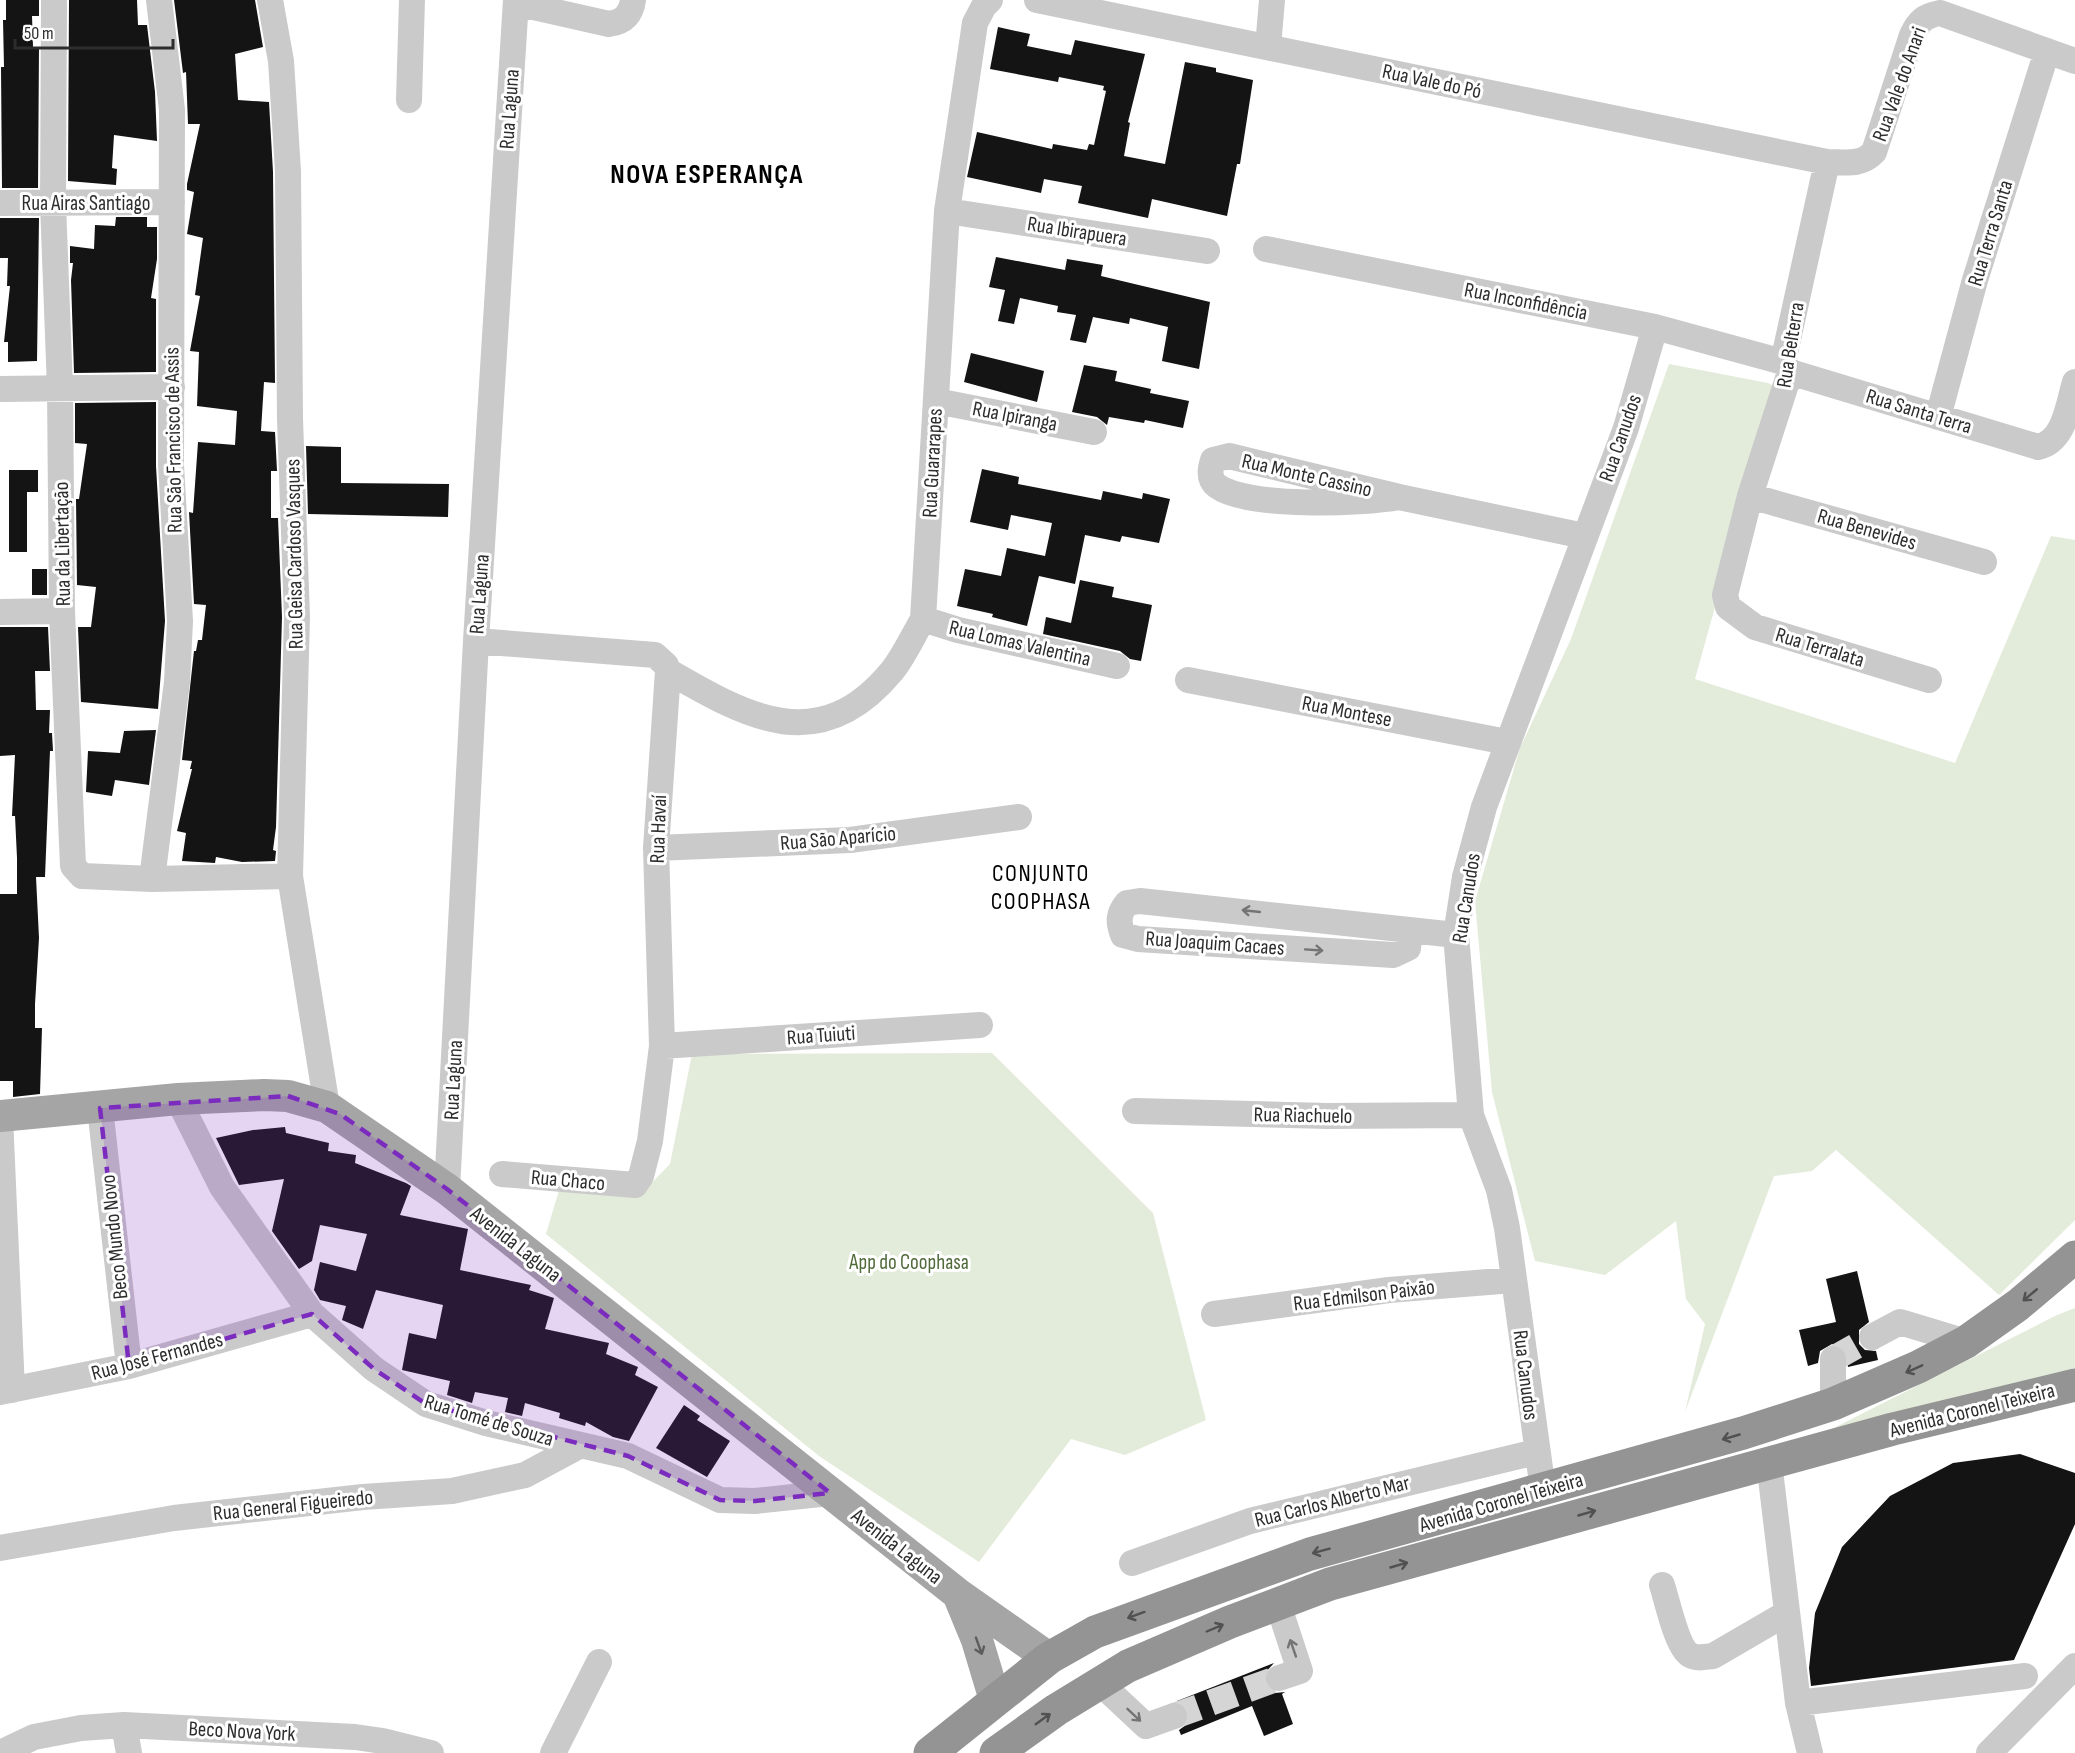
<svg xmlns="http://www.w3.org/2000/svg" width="2075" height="1753" font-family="'Sofia Sans Condensed',sans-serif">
<rect width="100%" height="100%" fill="#fff"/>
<path fill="#e3ebda" d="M 1669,364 L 1768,383 L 1776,387 L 1695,679 L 1955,763 L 2051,536 L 2075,540 L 2075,1220 L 1999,1295 L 1836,1150 L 1812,1171 L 1774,1176 L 1685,1412 L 1705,1324 L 1686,1299 L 1676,1221 L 1605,1275 L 1535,1261 L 1492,1092 L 1475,901 L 1520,748 L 1571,639 Z
M 992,1053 L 1153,1213 L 1206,1420 L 1125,1455 L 1071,1439 L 979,1562 L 819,1456 L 546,1234 L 560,1187 L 641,1194 L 670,1164 L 692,1054 Z
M 2075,1308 L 2075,1370 L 1822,1434 L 2055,1316 Z"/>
<path fill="#141414" d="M 6,0 L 39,0 L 39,16 L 32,16 L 33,47 L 39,47 L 38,188 L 2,188 L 1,67 L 4,67 L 3,20 L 6,20 Z
M 69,0 L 137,0 L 138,25 L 147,25 L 155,92 L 157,141 L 114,135 L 112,168 L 117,169 L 116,185 L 68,181 Z
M 174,0 L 255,0 L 263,47 L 235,54 L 238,100 L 269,102 L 273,172 L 275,383 L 264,382 L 261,431 L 275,432 L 277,471 L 271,471 L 271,518 L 278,518 L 282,617 L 276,827 L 273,850 L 276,851 L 275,861 L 242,862 L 216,857 L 215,863 L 182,861 L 186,833 L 177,831 L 192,769 L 190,769 L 192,761 L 182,760 L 194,651 L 196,651 L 198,640 L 202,640 L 206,605 L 194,604 L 189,512 L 193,513 L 198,442 L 235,445 L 237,411 L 197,406 L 199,352 L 190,351 L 200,296 L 195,295 L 203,238 L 187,234 L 194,192 L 187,190 L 187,184 L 200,124 L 188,124 L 186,72 L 183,73 Z
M 998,27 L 1030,34 L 1027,46 L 1071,55 L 1075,40 L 1145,54 L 1128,122 L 1130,123 L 1124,156 L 1165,164 L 1185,62 L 1216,68 L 1216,72 L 1253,80 L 1240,164 L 1237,164 L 1227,216 L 1152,199 L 1148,218 L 1078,203 L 1082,186 L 1044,179 L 1041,193 L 967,177 L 977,132 L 1052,149 L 1053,144 L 1087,150 L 1089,144 L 1094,145 L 1106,91 L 1103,90 L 1104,86 L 1059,77 L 1058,82 L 990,69 Z
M 116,217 L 147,217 L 147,227 L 157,227 L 157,259 L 151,298 L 156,299 L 156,372 L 74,373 L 71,280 L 73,263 L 70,263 L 70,246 L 94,249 L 95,225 L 115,226 Z
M 0,218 L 39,218 L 37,361 L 8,362 L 8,342 L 4,342 L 10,286 L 7,286 L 8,258 L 0,258 Z
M 996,257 L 1065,270 L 1067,259 L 1103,265 L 1101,276 L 1210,302 L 1199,369 L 1162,361 L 1168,327 L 1130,318 L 1129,324 L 1093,317 L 1086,343 L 1070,340 L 1076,315 L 1057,312 L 1058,306 L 1020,298 L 1014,324 L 998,321 L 1005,290 L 989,287 Z
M 971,353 L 1044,371 L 1037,402 L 964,382 Z
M 1084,365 L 1117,371 L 1115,381 L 1151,389 L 1150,393 L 1189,401 L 1183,428 L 1145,420 L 1144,423 L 1109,417 L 1107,425 L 1097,417 L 1072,412 Z
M 156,402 L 156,466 L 165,621 L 158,709 L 81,702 L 78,627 L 91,627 L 96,587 L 77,585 L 76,499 L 79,499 L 87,444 L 75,443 L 75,403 Z
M 306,446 L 341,447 L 341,483 L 449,484 L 448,517 L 308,514 Z
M 982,469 L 1019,477 L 1018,484 L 1101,500 L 1103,491 L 1142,499 L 1143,493 L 1170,499 L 1159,543 L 1122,536 L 1120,542 L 1085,535 L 1075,584 L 1039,576 L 1027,626 L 992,617 L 993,614 L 957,606 L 965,569 L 1001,576 L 1007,548 L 1045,556 L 1052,523 L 1011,515 L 1008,530 L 970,522 Z
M 9,470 L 38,470 L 38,492 L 27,492 L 27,552 L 9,552 Z
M 32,569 L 47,569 L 47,595 L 32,595 Z
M 1080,580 L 1114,587 L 1112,597 L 1152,605 L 1141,661 L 1130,659 L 1120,651 L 1043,634 L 1046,617 L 1071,623 Z
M 0,627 L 48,627 L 50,671 L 35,671 L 36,710 L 50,710 L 49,733 L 52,733 L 53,751 L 50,751 L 45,877 L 36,877 L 39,938 L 35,1004 L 35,1028 L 42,1028 L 40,1094 L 13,1097 L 13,1081 L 0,1081 L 0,894 L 17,894 L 17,858 L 15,816 L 12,816 L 15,755 L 0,756 Z
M 156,730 L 149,785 L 115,780 L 112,796 L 86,792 L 88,751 L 120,753 L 124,731 Z
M 285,1127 L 286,1133 L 329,1143 L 328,1151 L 356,1155 L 355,1163 L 406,1183 L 411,1186 L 400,1215 L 468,1229 L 460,1270 L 531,1285 L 529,1290 L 554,1298 L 545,1329 L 609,1343 L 606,1354 L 638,1367 L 635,1375 L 658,1387 L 629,1441 L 613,1437 L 586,1422 L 585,1426 L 559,1418 L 560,1413 L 525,1403 L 522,1416 L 505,1412 L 508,1398 L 475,1392 L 472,1403 L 447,1395 L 450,1381 L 402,1370 L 409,1333 L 436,1339 L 443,1305 L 376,1290 L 363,1329 L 342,1320 L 346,1306 L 320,1300 L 314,1290 L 320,1262 L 356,1271 L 367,1234 L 320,1225 L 312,1261 L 299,1269 L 272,1231 L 284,1179 L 239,1185 L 216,1138 L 253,1130 Z
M 1857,1271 L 1869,1322 L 1859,1330 L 1859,1344 L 1865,1350 L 1876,1351 L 1878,1360 L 1848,1367 L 1846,1351 L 1832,1344 L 1820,1351 L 1818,1363 L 1808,1366 L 1799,1330 L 1836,1322 L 1826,1279 Z
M 684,1405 L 700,1416 L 697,1420 L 730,1441 L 707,1477 L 656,1448 Z
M 2020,1454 L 2075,1473 L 2075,1524 L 2014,1660 L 1811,1686 L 1809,1668 L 1815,1613 L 1842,1547 L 1890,1496 L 1953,1463 Z
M 1274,1663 L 1264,1674 L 1265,1683 L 1275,1693 L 1285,1692 L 1282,1694 L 1293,1724 L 1264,1736 L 1252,1706 L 1181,1735 L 1179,1730 L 1186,1725 L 1188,1712 L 1184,1705 L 1177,1701 Z"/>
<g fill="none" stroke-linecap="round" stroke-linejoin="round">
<path stroke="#d5d5d5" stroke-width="26" stroke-dasharray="26 13" stroke-linecap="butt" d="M 1833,1359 L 1872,1337
M 1174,1716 L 1279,1678"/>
<path stroke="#cacaca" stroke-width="26" d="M 54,0 L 53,204 L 60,388 L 62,611 L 73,866 L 82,876 L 152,879 L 290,876
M 270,0 L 281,61 L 288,171 L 290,419 L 297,617 L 290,876 L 327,1107
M 1037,0 L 1827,162 C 1845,162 1861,166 1874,152 L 1912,35 C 1919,21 1924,16 1940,13 L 2075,61
M 516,3 L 609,24 C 623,22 631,15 633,0
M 1268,47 L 1272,0
M 409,100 L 412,0
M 1827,162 L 1783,362 L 1790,372 L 1750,496 L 1725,595 L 1728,607 L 1755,627 L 1929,680
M 0,203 L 172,202
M 947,211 L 1207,251
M 1266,249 L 1655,327 L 1783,362
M 1790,372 L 2038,447 C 2065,441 2068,405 2075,382
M 0,389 L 172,387
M 936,401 L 1094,432
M 1938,417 L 1975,280 L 2047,51
M 1750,496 L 1984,562
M 1399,497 C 1362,504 1247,508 1217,486 C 1208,479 1210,469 1213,460 L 1229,456 L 1399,497 L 1584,536
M 0,612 L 62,611
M 923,619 L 958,630 L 1117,666
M 476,641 L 655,655 L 666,665 L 668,671 L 656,848 L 662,1046 L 650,1141 L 641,1176 L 635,1185 L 502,1174
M 668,671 C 749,718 820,758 892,671 C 904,656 913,636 923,619 L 947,211 L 975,23 L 984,6 L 990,0
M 1188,680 L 1507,742
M 656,848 L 850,840 L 1019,817
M 152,879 L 177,682 L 180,621 L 171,465 L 172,110 L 159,0
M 1410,930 L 1408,948 L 1393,955 L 1138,939 L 1123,935 C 1118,922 1118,914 1127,903 L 1140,901 L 1456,935
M 662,1046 L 980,1025
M 178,1099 L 222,1187 L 312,1314 L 374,1369 L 426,1404 L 486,1423 L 628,1456 L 720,1500 L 755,1501 L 830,1493
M 100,1108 L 129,1366
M 1135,1111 L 1328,1116 L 1471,1115
M 0,1116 L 12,1390
M 447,1189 L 476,641 L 516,0
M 1214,1314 L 1389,1290 L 1513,1280
M 1872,1337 L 1900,1322 L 1966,1342
M 1833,1359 L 1833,1404
M 0,1392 L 129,1366 L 312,1314
M 1769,1462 L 1798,1703 L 2025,1676
M 1543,1490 L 1507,1228 L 1499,1190 L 1471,1115 L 1456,935 L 1465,877 L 1484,807 L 1626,428 L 1655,327
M 0,1548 L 174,1518 L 363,1497 L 452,1491 L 525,1475 L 579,1446
M 1132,1563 L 1250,1521 L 1536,1452
M 1662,1585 C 1667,1600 1677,1648 1690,1655 C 1697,1659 1705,1657 1713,1656 L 1787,1613
M 1278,1604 L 1300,1671 L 1279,1678
M 1100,1683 L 1146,1726 L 1174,1716
M 1798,1703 L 1810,1753
M 124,1725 L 129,1753
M 0,1753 L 34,1737 L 81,1728 L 124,1725 L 355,1737 L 383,1741 L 431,1753
M 553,1753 L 599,1662
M 1989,1753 L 2075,1666"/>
<path stroke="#a5a5a5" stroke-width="32" d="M 0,1116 L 178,1099 L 264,1095 L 288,1096 L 327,1107 L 447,1189 L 958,1594 L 1049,1658
M 958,1594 L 977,1640 L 995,1700"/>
<path stroke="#949494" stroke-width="33" d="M 930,1753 L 1049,1658 L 1095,1632 L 1310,1554 L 1743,1433 L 1833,1404 L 1918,1367 L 1966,1342 L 2018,1305 L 2075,1257
M 996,1753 L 1056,1710 L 1128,1666 L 1230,1622 L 1330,1584 L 1893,1429 L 2075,1385"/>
</g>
<defs><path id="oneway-shaft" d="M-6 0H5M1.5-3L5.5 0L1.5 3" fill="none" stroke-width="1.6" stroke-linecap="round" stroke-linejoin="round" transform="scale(1.5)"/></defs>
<g stroke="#747474">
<use href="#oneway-shaft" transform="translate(1251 911) rotate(-174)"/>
<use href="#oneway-shaft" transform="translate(1314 950) rotate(4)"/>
<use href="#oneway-shaft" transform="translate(1293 1648) rotate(-109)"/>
<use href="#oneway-shaft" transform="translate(1134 1715) rotate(43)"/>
</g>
<g stroke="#515151">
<use href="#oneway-shaft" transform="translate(2030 1295) rotate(140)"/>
<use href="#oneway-shaft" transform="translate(1914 1369) rotate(156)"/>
<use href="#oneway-shaft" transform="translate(1731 1437) rotate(164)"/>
<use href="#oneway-shaft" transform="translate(1587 1513) rotate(-16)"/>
<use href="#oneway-shaft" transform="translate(1321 1551) rotate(165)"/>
<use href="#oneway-shaft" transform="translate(1399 1565) rotate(-16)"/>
<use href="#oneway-shaft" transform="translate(1136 1615) rotate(160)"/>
<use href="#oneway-shaft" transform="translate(1215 1628) rotate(-23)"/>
<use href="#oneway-shaft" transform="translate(1043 1719) rotate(-36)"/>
</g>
<use stroke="#5d5d5d" href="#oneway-shaft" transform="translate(979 1646) rotate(70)"/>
<path fill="#7b2cbf" fill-opacity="0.2" stroke="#7b2cbf" stroke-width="4.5" stroke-dasharray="12 8" stroke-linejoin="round" d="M 288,1096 L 340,1114 L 447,1189 L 830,1493 L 755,1501 L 720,1500 L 628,1456 L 426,1404 L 374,1369 L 312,1314 L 129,1366 L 100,1108 Z"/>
<g text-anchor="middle" stroke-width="6" stroke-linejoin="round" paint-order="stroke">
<g font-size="21" fill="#2d2d2d" stroke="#fff">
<text transform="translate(1432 81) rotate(12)" y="7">Rua Vale do Pó</text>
<text transform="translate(1899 84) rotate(-70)" y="7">Rua Vale do Anari</text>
<text transform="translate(509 109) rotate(-86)" y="7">Rua Laguna</text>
<text x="86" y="210">Rua Airas Santiago</text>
<text transform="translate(1077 231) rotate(9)" y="7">Rua Ibirapuera</text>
<text transform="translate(1990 233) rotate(-73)" y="7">Rua Terra Santa</text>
<text transform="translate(1526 301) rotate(11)" y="7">Rua Inconfidência</text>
<text transform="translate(1790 345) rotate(-81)" y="7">Rua Belterra</text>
<text transform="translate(1919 411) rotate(17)" y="7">Rua Santa Terra</text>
<text transform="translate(1015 416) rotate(11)" y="7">Rua Ipiranga</text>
<text transform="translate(1620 438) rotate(-71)" y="7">Rua Canudos</text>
<text transform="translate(173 440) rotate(-91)" y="7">Rua São Francisco de Assis</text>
<text transform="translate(932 463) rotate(-87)" y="7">Rua Guararapes</text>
<text transform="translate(1307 475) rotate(13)" y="7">Rua Monte Cassino</text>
<text transform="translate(1867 529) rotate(16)" y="7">Rua Benevides</text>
<text transform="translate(62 544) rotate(-91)" y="7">Rua da Libertação</text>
<text transform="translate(294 554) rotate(-91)" y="7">Rua Geisa Cardoso Vasques</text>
<text transform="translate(479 594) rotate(-86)" y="7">Rua Laguna</text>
<text transform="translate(1020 643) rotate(13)" y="7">Rua Lomas Valentina</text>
<text transform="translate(1820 647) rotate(17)" y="7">Rua Terralata</text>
<text transform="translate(1347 711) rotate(11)" y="7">Rua Montese</text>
<text transform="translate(658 829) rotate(-88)" y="7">Rua Havaí</text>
<text transform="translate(838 838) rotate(-5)" y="7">Rua São Aparício</text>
<text transform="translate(1466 898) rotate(-81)" y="7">Rua Canudos</text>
<text transform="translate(1215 943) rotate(4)" y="7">Rua Joaquim Cacaes</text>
<text transform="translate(821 1035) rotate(-4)" y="7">Rua Tuiuti</text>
<text transform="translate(453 1080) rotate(-87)" y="7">Rua Laguna</text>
<text transform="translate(1303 1115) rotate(1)" y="7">Rua Riachuelo</text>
<text transform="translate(568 1180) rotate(5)" y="7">Rua Chaco</text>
<text transform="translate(114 1237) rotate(-96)" y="7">Beco Mundo Novo</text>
<text transform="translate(516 1244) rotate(38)" y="7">Avenida Laguna</text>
<text transform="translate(1364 1295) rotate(-7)" y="7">Rua Edmilson Paixão</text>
<text transform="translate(157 1356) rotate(-15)" y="7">Rua José Fernandes</text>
<text transform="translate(1526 1375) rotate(83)" y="7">Rua Canudos</text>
<text transform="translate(1972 1410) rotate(-14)" y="7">Avenida Coronel Teixeira</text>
<text transform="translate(489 1420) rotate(17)" y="7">Rua Tomé de Souza</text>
<text transform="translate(1332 1501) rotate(-14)" y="7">Rua Carlos Alberto Mar</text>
<text transform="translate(1501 1502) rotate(-16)" y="7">Avenida Coronel Teixeira</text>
<text transform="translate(293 1505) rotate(-6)" y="7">Rua General Figueiredo</text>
<text transform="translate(897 1546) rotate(38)" y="7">Avenida Laguna</text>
<text transform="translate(242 1731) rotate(3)" y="7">Beco Nova York</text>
</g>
<g font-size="21" fill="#506a3a" stroke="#fff">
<text x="909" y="1269">App do Coophasa</text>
</g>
<g font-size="24" letter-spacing="1.5" fill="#000" stroke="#fff">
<text x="1041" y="881">CONJUNTO<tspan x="1041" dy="28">COOPHASA</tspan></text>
</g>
<g font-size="27" font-weight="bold" letter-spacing="1.5" fill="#000" stroke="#fff">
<text x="707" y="183">NOVA ESPERANÇA</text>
</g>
</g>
<path d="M15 39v9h158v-9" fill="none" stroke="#2d2d2d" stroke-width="3"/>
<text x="24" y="39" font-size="18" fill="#2d2d2d" stroke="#ffffff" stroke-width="4.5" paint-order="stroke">50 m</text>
</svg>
